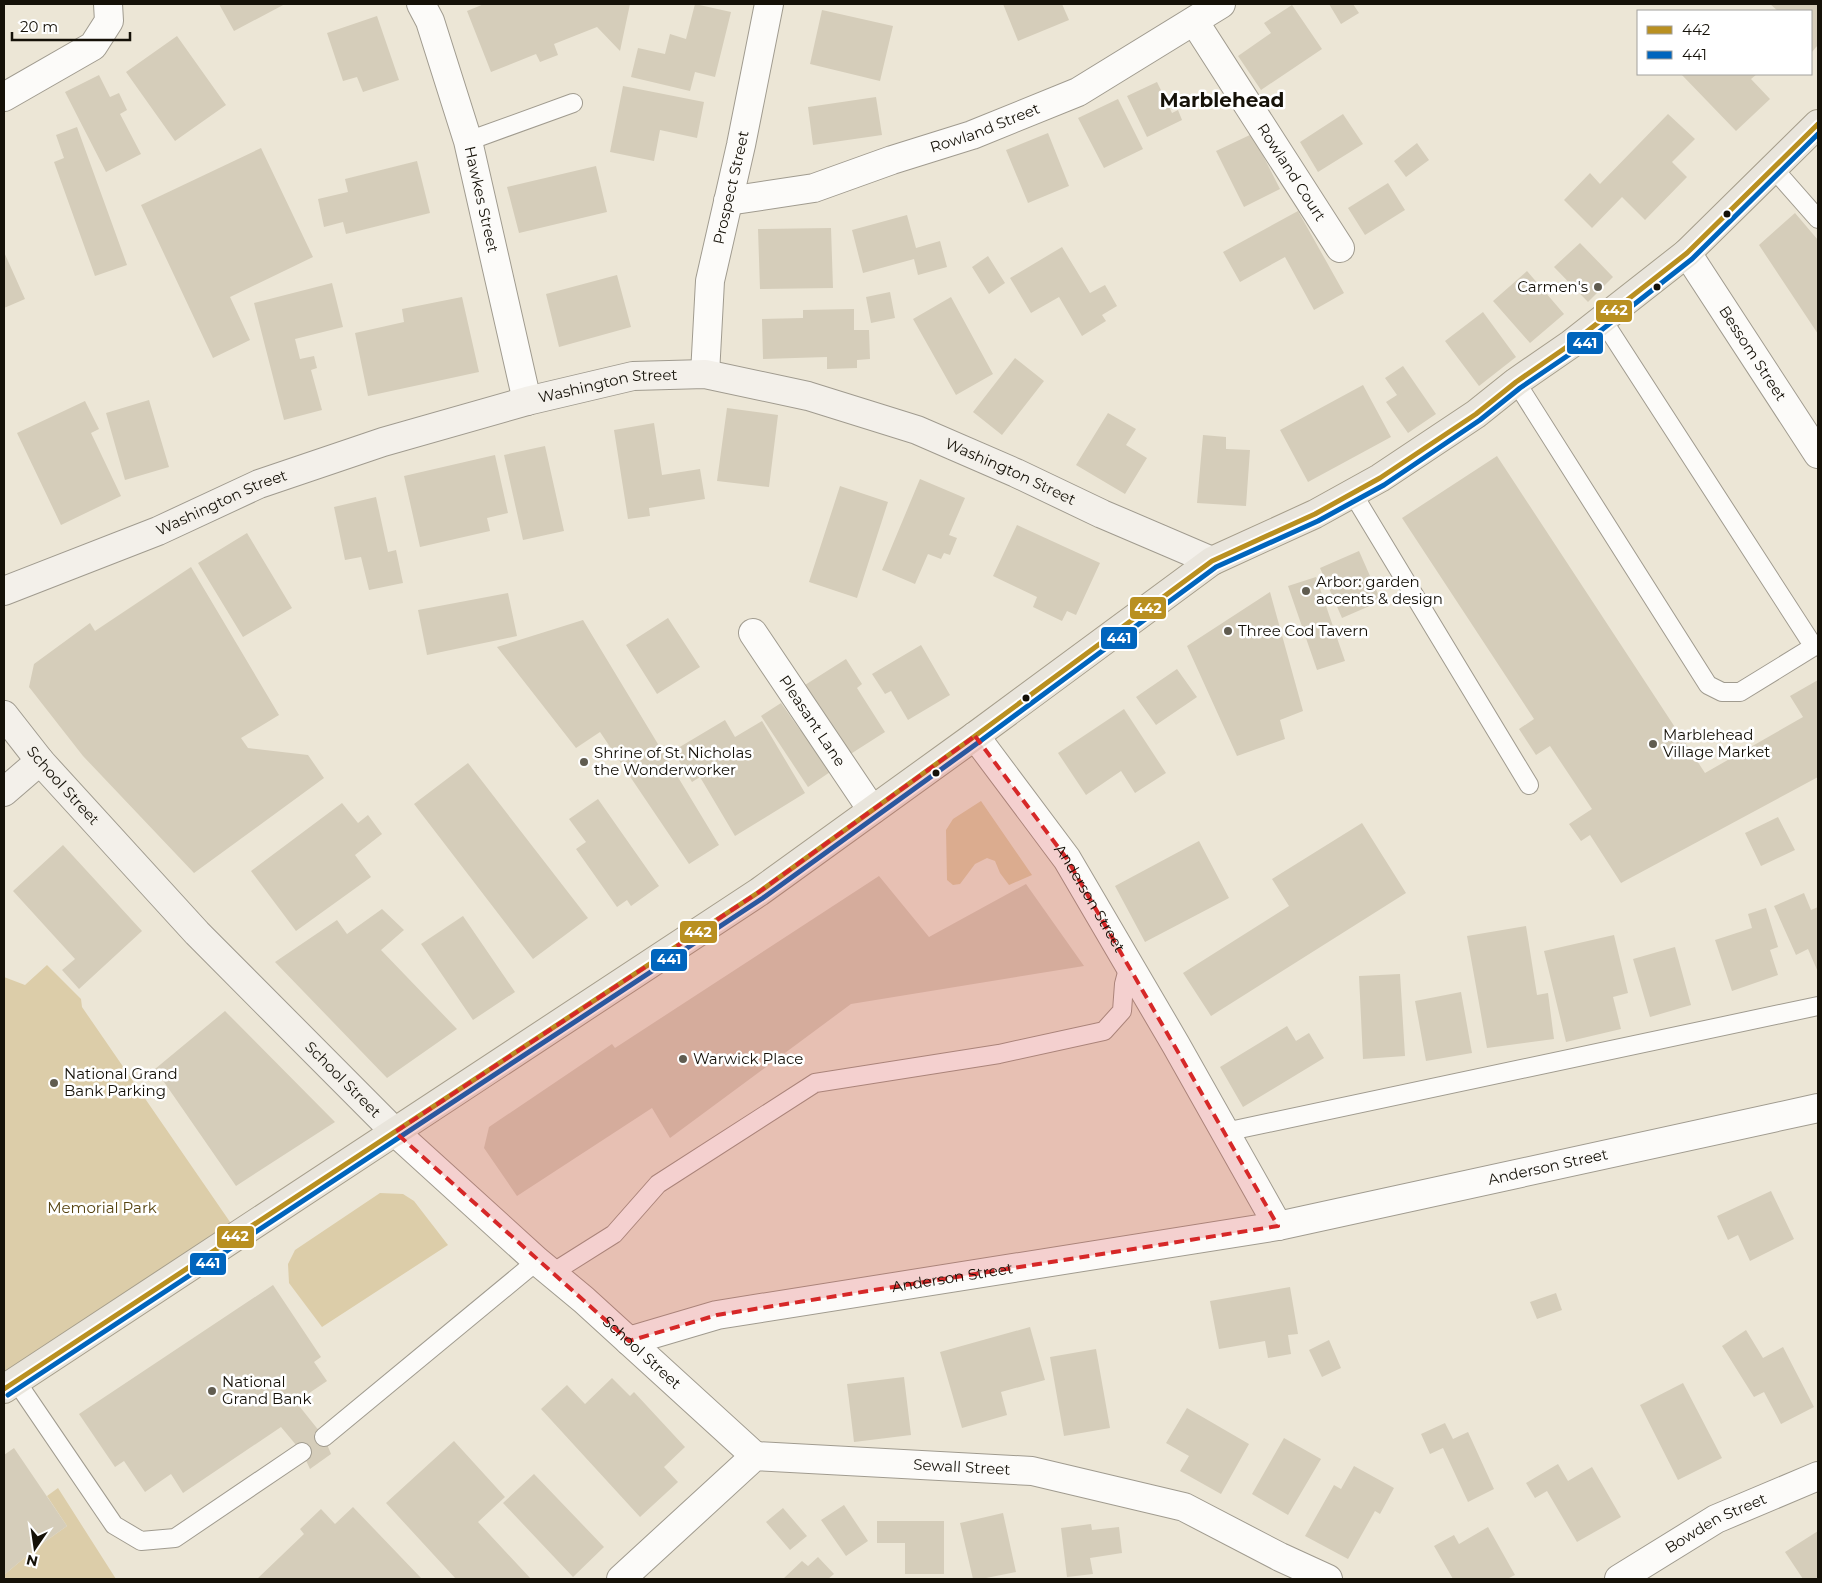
<svg xmlns="http://www.w3.org/2000/svg" width="1822" height="1583" font-family="Montserrat,sans-serif">
<rect width="100%" height="100%" fill="#ece6d6"/>
<path fill="#dccda9" d="M 981,801 L 1032,875 L 1009,885 L 1000,873 L 995,861 L 987,858 L 975,864 L 960,884 L 953,885 L 947,880 L 946,830 L 953,819 Z
M 47,965 L 81,999 L 82,1007 L 239,1235 L 4,1389 L 4,977 L 25,985 Z
M 380,1193 L 403,1194 L 414,1201 L 448,1245 L 322,1327 L 289,1283 L 288,1264 L 295,1250 Z
M 58,1488 L 116,1579 L 4,1579 L 4,1575 L 36,1548 L 67,1526 L 47,1496 Z"/>
<path fill="#d5cdba" d="M 219,4 L 285,4 L 234,31 Z
M 484,4 L 630,4 L 620,51 L 597,27 L 554,44 L 558,55 L 540,62 L 536,54 L 491,72 L 467,11 Z
M 695,4 L 731,12 L 715,77 L 695,72 L 690,91 L 631,77 L 638,48 L 665,54 L 670,34 L 686,39 Z
M 1003,4 L 1062,4 L 1069,20 L 1018,41 Z
M 1329,4 L 1353,4 L 1359,13 L 1341,24 Z
M 1770,4 L 1818,4 L 1818,45 L 1811,53 L 1811,11 L 1778,11 Z
M 1292,5 L 1322,49 L 1261,90 L 1238,56 L 1271,33 L 1264,23 Z
M 822,10 L 893,26 L 880,81 L 810,64 Z
M 377,16 L 399,80 L 363,92 L 357,77 L 343,81 L 327,33 Z
M 177,36 L 226,105 L 175,141 L 126,72 Z
M 1681,74 L 1757,74 L 1751,79 L 1770,99 L 1736,131 Z
M 99,75 L 110,97 L 119,93 L 127,110 L 120,114 L 141,154 L 106,172 L 65,92 Z
M 1157,82 L 1172,113 L 1178,110 L 1182,120 L 1147,137 L 1127,96 Z
M 623,86 L 704,102 L 697,138 L 660,130 L 654,161 L 610,152 Z
M 876,97 L 882,135 L 813,145 L 808,107 Z
M 1118,99 L 1143,149 L 1104,168 L 1078,118 Z
M 1343,114 L 1363,144 L 1318,172 L 1300,142 Z
M 1668,114 L 1695,139 L 1672,162 L 1687,177 L 1645,220 L 1622,197 L 1592,228 L 1564,200 L 1590,173 L 1600,184 Z
M 77,127 L 127,265 L 95,276 L 54,162 L 64,158 L 56,135 Z
M 1048,133 L 1069,186 L 1028,203 L 1006,150 Z
M 1252,134 L 1280,189 L 1244,207 L 1216,151 Z
M 1417,143 L 1429,160 L 1406,177 L 1394,161 Z
M 261,148 L 313,257 L 230,297 L 250,340 L 213,358 L 141,205 Z
M 417,161 L 430,213 L 346,234 L 343,222 L 324,227 L 318,199 L 348,192 L 345,179 Z
M 596,166 L 607,212 L 519,233 L 507,187 Z
M 1388,183 L 1405,210 L 1365,235 L 1348,208 Z
M 1298,211 L 1344,293 L 1314,310 L 1285,257 L 1240,282 L 1223,252 Z
M 1795,213 L 1818,240 L 1818,334 L 1759,245 Z
M 907,215 L 916,248 L 940,241 L 947,267 L 918,275 L 914,259 L 863,273 L 852,230 Z
M 831,228 L 833,288 L 760,289 L 758,229 Z
M 1580,243 L 1613,277 L 1588,302 L 1554,267 Z
M 1062,247 L 1090,293 L 1105,285 L 1117,306 L 1102,315 L 1106,321 L 1082,336 L 1059,297 L 1031,313 L 1010,278 Z
M 4,252 L 25,299 L 4,308 Z
M 988,256 L 1005,283 L 989,294 L 972,267 Z
M 1527,271 L 1564,314 L 1530,343 L 1493,301 Z
M 617,275 L 631,327 L 559,347 L 546,294 Z
M 332,283 L 343,327 L 295,339 L 300,359 L 314,356 L 317,368 L 311,370 L 322,410 L 284,420 L 254,303 Z
M 890,292 L 895,318 L 871,323 L 866,297 Z
M 462,297 L 479,372 L 368,396 L 355,333 L 404,322 L 402,309 Z
M 951,297 L 993,374 L 956,395 L 913,319 Z
M 854,309 L 854,330 L 869,330 L 870,359 L 857,360 L 857,368 L 827,369 L 827,357 L 763,359 L 762,319 L 803,318 L 803,310 Z
M 1483,312 L 1516,357 L 1479,386 L 1445,341 Z
M 1015,358 L 1044,381 L 1002,435 L 973,412 Z
M 1403,366 L 1436,414 L 1408,433 L 1386,402 L 1397,395 L 1385,378 Z
M 1363,385 L 1391,437 L 1308,482 L 1280,430 Z
M 149,400 L 169,467 L 125,480 L 106,413 Z
M 85,401 L 99,429 L 91,433 L 121,496 L 61,525 L 17,433 Z
M 727,408 L 778,415 L 769,487 L 717,481 Z
M 1108,413 L 1136,429 L 1126,445 L 1147,458 L 1125,494 L 1076,465 Z
M 654,423 L 662,475 L 700,469 L 705,499 L 649,508 L 650,516 L 628,519 L 614,430 Z
M 1203,435 L 1226,437 L 1226,449 L 1250,450 L 1246,506 L 1197,503 Z
M 545,446 L 564,531 L 523,540 L 504,455 Z
M 495,455 L 508,513 L 487,518 L 490,531 L 420,547 L 404,476 Z
M 1497,456 L 1705,773 L 1803,717 L 1790,696 L 1818,680 L 1818,777 L 1621,883 L 1590,835 L 1581,841 L 1569,824 L 1592,809 L 1550,746 L 1536,755 L 1519,729 L 1534,719 L 1402,518 Z
M 920,479 L 965,498 L 949,535 L 957,538 L 950,555 L 944,553 L 941,559 L 928,554 L 915,584 L 882,570 Z
M 840,486 L 888,502 L 857,598 L 809,582 Z
M 376,497 L 388,552 L 396,550 L 403,583 L 369,590 L 361,557 L 345,560 L 334,507 Z
M 1017,525 L 1100,563 L 1076,615 L 1067,611 L 1062,621 L 1033,607 L 1037,597 L 993,576 Z
M 247,533 L 292,608 L 243,637 L 198,563 Z
M 1359,551 L 1381,601 L 1342,618 L 1320,568 Z
M 191,567 L 279,715 L 241,738 L 248,748 L 308,755 L 324,778 L 194,873 L 83,756 L 29,687 L 34,664 L 90,623 L 95,631 Z
M 1316,577 L 1345,661 L 1317,670 L 1288,586 Z
M 1270,592 L 1303,711 L 1280,720 L 1285,739 L 1237,756 L 1187,646 Z
M 508,593 L 517,636 L 427,655 L 418,610 Z
M 668,618 L 700,667 L 657,694 L 626,645 Z
M 583,620 L 719,845 L 689,864 L 600,732 L 576,748 L 497,647 Z
M 921,645 L 950,695 L 908,720 L 891,691 L 885,694 L 872,674 Z
M 846,659 L 862,684 L 857,688 L 885,732 L 849,755 L 805,685 Z
M 1177,669 L 1197,697 L 1156,725 L 1136,697 Z
M 781,703 L 800,730 L 808,725 L 836,768 L 808,787 L 761,716 Z
M 1124,709 L 1166,773 L 1135,793 L 1121,771 L 1086,795 L 1058,753 Z
M 725,720 L 735,737 L 762,721 L 805,793 L 735,836 L 700,777 L 692,782 L 673,751 Z
M 468,763 L 588,918 L 533,959 L 414,804 Z
M 598,799 L 659,886 L 631,906 L 627,900 L 617,907 L 576,849 L 586,842 L 569,819 Z
M 342,803 L 358,823 L 368,815 L 382,834 L 355,855 L 371,877 L 296,931 L 251,871 Z
M 1778,817 L 1795,850 L 1761,866 L 1745,833 Z
M 1362,823 L 1406,893 L 1211,1016 L 1183,973 L 1289,906 L 1272,879 Z
M 1199,841 L 1229,898 L 1145,942 L 1115,886 Z
M 63,845 L 142,931 L 79,989 L 62,970 L 75,959 L 13,891 Z
M 879,876 L 929,937 L 1026,884 L 1084,966 L 851,1004 L 670,1138 L 652,1108 L 517,1196 L 484,1148 L 489,1127 L 612,1044 L 615,1048 Z
M 1804,893 L 1811,910 L 1818,907 L 1818,972 L 1808,949 L 1796,955 L 1774,906 Z
M 1766,908 L 1778,947 L 1770,950 L 1778,975 L 1732,991 L 1715,940 L 1752,928 L 1748,914 Z
M 382,909 L 404,930 L 381,950 L 457,1029 L 387,1078 L 275,962 L 337,920 L 347,934 Z
M 463,916 L 515,992 L 473,1020 L 421,944 Z
M 1526,926 L 1537,995 L 1548,993 L 1554,1039 L 1487,1048 L 1467,936 Z
M 1614,935 L 1628,993 L 1613,997 L 1621,1029 L 1566,1042 L 1544,951 Z
M 1675,947 L 1691,1005 L 1650,1017 L 1633,959 Z
M 1400,974 L 1405,1056 L 1363,1059 L 1359,976 Z
M 1461,992 L 1472,1053 L 1426,1061 L 1415,1001 Z
M 225,1011 L 335,1122 L 236,1186 L 155,1069 Z
M 1287,1026 L 1296,1041 L 1309,1033 L 1324,1058 L 1243,1107 L 1220,1067 Z
M 1771,1191 L 1794,1239 L 1750,1261 L 1738,1235 L 1728,1240 L 1717,1216 Z
M 273,1285 L 321,1357 L 314,1362 L 327,1381 L 296,1402 L 324,1437 L 331,1454 L 310,1469 L 302,1452 L 281,1427 L 183,1493 L 171,1474 L 145,1492 L 124,1461 L 115,1467 L 79,1414 Z
M 1290,1287 L 1298,1334 L 1288,1335 L 1291,1354 L 1268,1358 L 1265,1341 L 1219,1349 L 1210,1301 Z
M 1556,1293 L 1562,1310 L 1537,1319 L 1530,1302 Z
M 1030,1327 L 1045,1380 L 1001,1392 L 1007,1415 L 962,1428 L 940,1352 Z
M 1746,1330 L 1763,1358 L 1783,1347 L 1814,1407 L 1781,1424 L 1764,1392 L 1754,1397 L 1722,1346 Z
M 1329,1340 L 1341,1368 L 1322,1377 L 1309,1350 Z
M 1096,1349 L 1110,1428 L 1064,1436 L 1050,1357 Z
M 904,1377 L 911,1435 L 854,1442 L 847,1384 Z
M 612,1378 L 630,1396 L 634,1392 L 685,1447 L 664,1467 L 678,1482 L 640,1517 L 541,1409 L 567,1385 L 585,1404 Z
M 1683,1383 L 1722,1458 L 1678,1480 L 1640,1405 Z
M 1187,1408 L 1249,1444 L 1221,1494 L 1180,1471 L 1189,1456 L 1166,1443 Z
M 1445,1423 L 1453,1439 L 1468,1432 L 1494,1489 L 1468,1502 L 1443,1448 L 1430,1454 L 1421,1434 Z
M 1284,1438 L 1321,1459 L 1288,1515 L 1252,1494 Z
M 454,1441 L 505,1497 L 478,1522 L 531,1579 L 456,1579 L 386,1503 Z
M 14,1448 L 67,1526 L 36,1548 L 4,1575 L 4,1455 Z
M 1558,1464 L 1568,1481 L 1592,1467 L 1621,1517 L 1577,1542 L 1547,1491 L 1535,1498 L 1526,1483 Z
M 1354,1466 L 1394,1488 L 1380,1514 L 1375,1511 L 1348,1559 L 1305,1536 L 1334,1485 L 1341,1489 Z
M 534,1474 L 604,1547 L 573,1577 L 503,1503 Z
M 844,1505 L 868,1541 L 846,1556 L 821,1520 Z
M 353,1507 L 422,1579 L 257,1579 L 304,1534 L 300,1529 L 321,1509 L 335,1524 Z
M 783,1508 L 807,1536 L 790,1550 L 766,1522 Z
M 1003,1513 L 1016,1572 L 981,1579 L 973,1579 L 960,1523 Z
M 877,1521 L 944,1521 L 944,1574 L 905,1574 L 905,1543 L 877,1543 Z
M 1091,1524 L 1092,1530 L 1119,1527 L 1122,1553 L 1090,1558 L 1093,1574 L 1067,1577 L 1061,1528 Z
M 1488,1527 L 1515,1575 L 1507,1579 L 1462,1579 L 1461,1578 L 1453,1579 L 1434,1546 L 1454,1535 L 1459,1544 Z
M 1818,1531 L 1818,1579 L 1803,1579 L 1785,1552 Z
M 818,1557 L 834,1574 L 828,1579 L 783,1579 L 802,1561 L 808,1566 Z"/>
<g fill="none" stroke-linecap="round" stroke-linejoin="round">
<defs>
<path id="lane" d="M 468,141 L 573,103
M 1774,169 L 1818,219
M 1602,319 L 1814,647
M 1516,382 L 1708,685 L 1722,692 L 1740,692 L 1818,644
M 1353,494 L 1529,785
M 1225,1132 L 1818,1006
M 552,1273 L 614,1234 L 658,1184 L 815,1083 L 999,1054 L 1104,1031 L 1122,1011 L 1124,984 L 1129,965
M 16,1381 L 114,1525 L 141,1541 L 175,1538 L 302,1452
M 324,1437 L 537,1261"/>
<g id="street">
<path id="s1" d="M 421,4 L 430,21 L 468,141 L 527,401"/>
<path id="s2" d="M 1194,21 L 1340,248"/>
<path d="M 4,97 L 93,46 L 109,21 L 108,4"/>
<path id="s3" d="M 728,201 L 814,188 L 892,160 L 972,135 L 1078,92 L 1221,4"/>
<path id="s4" d="M 1687,253 L 1818,454"/>
<path id="s5" d="M 705,374 L 710,281 L 741,145 L 769,4"/>
<path id="s6" d="M 753,633 L 872,810"/>
<path id="s7" d="M 975,736 L 1067,859 L 1176,1045 L 1278,1226"/>
<path id="s8" d="M 395,1132 L 537,1261 L 584,1300 L 755,1456"/>
<path id="s9" d="M 629,1341 L 717,1315 L 1278,1226 L 1818,1108"/>
<path id="s10" d="M 621,1579 L 755,1456 L 1032,1471 L 1184,1507 L 1280,1557 L 1328,1579"/>
<path id="s11" d="M 1619,1579 L 1716,1519 L 1818,1476"/>
</g>
<g id="secondary">
<path id="s12" d="M 4,591 L 158,531 L 259,484 L 383,442 L 527,401 L 633,376 L 705,374 L 808,396 L 917,430 L 1016,473 L 1102,514 L 1212,561"/>
<path id="s13" d="M 4,715 L 40,761 L 197,933 L 395,1132"/>
<path d="M 4,792 L 40,761"/>
</g>
<path id="primary" d="M 4,1389 L 759,892 L 975,736 L 1212,561 L 1315,514 L 1380,478 L 1476,414 L 1516,382 L 1571,344 L 1687,253 L 1818,124"/>
</defs>
<use href="#lane" stroke="#a09b8f" stroke-width="20"/>
<use href="#street" stroke="#a09b8f" stroke-width="30"/>
<use href="#secondary" stroke="#a09b8f" stroke-width="30"/>
<use href="#primary" stroke="#a69e8b" stroke-width="30"/>
<use href="#lane" stroke="#fcfbf9" stroke-width="18"/>
<use href="#street" stroke="#fcfbf9" stroke-width="28"/>
<use href="#secondary" stroke="#f3f0ea" stroke-width="28"/>
<use href="#primary" stroke="#e9e5dc" stroke-width="28"/>
<defs>
<path id="bus-1" d="M 4,1389 L 759,892 L 975,736 L 1212,561 L 1315,514 L 1380,478 L 1476,414 L 1516,382 L 1571,344 L 1687,253 L 1818,124"/>
<path id="bus-2" d="M 8,1395 L 763,898 L 979,742 L 1216,567 L 1318,521 L 1384,485 L 1480,420 L 1520,388 L 1576,350 L 1692,259 L 1818,134"/>
</defs>
<use href="#bus-1" stroke="#fff" stroke-width="9"/>
<use href="#bus-2" stroke="#fff" stroke-width="9"/>
<use href="#bus-1" stroke="#b99021" stroke-width="5"/>
<use href="#bus-2" stroke="#0065bd" stroke-width="5"/>
</g>
<path fill="#d62828" fill-opacity="0.2" stroke="#d62828" stroke-width="4" stroke-dasharray="10 6" stroke-linejoin="round" d="M 975,736 L 1067,859 L 1278,1226 L 717,1315 L 629,1341 L 395,1132 L 759,892 Z"/>
<g fill="#151108" stroke="#fff" stroke-width="2">
<circle cx="1727" cy="214" r="4.5"/>
<circle cx="1657" cy="287" r="4.5"/>
<circle cx="1026" cy="698" r="4.5"/>
<circle cx="936" cy="773" r="4.5"/>
</g>
<g fill="#605c50" stroke="#fff" stroke-width="2">
<circle cx="1598" cy="287" r="5"/>
<circle cx="1306" cy="591" r="5"/>
<circle cx="1228" cy="631" r="5"/>
<circle cx="1653" cy="744" r="5"/>
<circle cx="584" cy="762" r="5"/>
<circle cx="683" cy="1059" r="5"/>
<circle cx="54" cy="1083" r="5"/>
<circle cx="212" cy="1391" r="5"/>
</g>
<g text-anchor="middle" stroke-width="5" stroke-linejoin="round" paint-order="stroke">
<g font-size="15" fill="#151108" stroke="#fff">
<text dy="5" stroke="none"><textPath href="#s3" startOffset="268">Rowland Street</textPath></text>
<text dy="5" stroke="none"><textPath href="#s2" startOffset="180">Rowland Court</textPath></text>
<text dy="5" stroke="none"><textPath href="#s5" startOffset="189">Prospect Street</textPath></text>
<text dy="5" stroke="none"><textPath href="#s1" startOffset="205">Hawkes Street</textPath></text>
<text dy="5" stroke="none"><textPath href="#s4" startOffset="120">Bessom Street</textPath></text>
<text dy="5" stroke="none"><textPath href="#s12" startOffset="640">Washington Street</textPath></text>
<text dy="5" stroke="none"><textPath href="#s12" startOffset="1060">Washington Street</textPath></text>
<text dy="5" stroke="none"><textPath href="#s12" startOffset="235">Washington Street</textPath></text>
<text dy="5" stroke="none"><textPath href="#s6" startOffset="106">Pleasant Lane</textPath></text>
<text dy="5" stroke="none"><textPath href="#s13" startOffset="92">School Street</textPath></text>
<text dy="5" stroke="none"><textPath href="#s7" startOffset="199">Anderson Street</textPath></text>
<text dy="5" stroke="none"><textPath href="#s13" startOffset="498">School Street</textPath></text>
<text dy="5" stroke="none"><textPath href="#s9" startOffset="936">Anderson Street</textPath></text>
<text dy="5" stroke="none"><textPath href="#s9" startOffset="330">Anderson Street</textPath></text>
<text dy="5" stroke="none"><textPath href="#s8" startOffset="331">School Street</textPath></text>
<text dy="5" stroke="none"><textPath href="#s10" startOffset="389">Sewall Street</textPath></text>
<text dy="5" stroke="none"><textPath href="#s11" startOffset="112">Bowden Street</textPath></text>
</g>
<g font-size="15" fill="#151108" stroke="#fff" text-anchor="start">
<text x="1588" y="292" text-anchor="end">Carmen's</text>
<text x="1316" y="587">Arbor: garden<tspan x="1316" dy="17">accents &amp; design</tspan></text>
<text x="1238" y="636">Three Cod Tavern</text>
<text x="1663" y="740">Marblehead<tspan x="1663" dy="17">Village Market</tspan></text>
<text x="594" y="758">Shrine of St. Nicholas<tspan x="594" dy="17">the Wonderworker</tspan></text>
<text x="693" y="1064">Warwick Place</text>
<text x="64" y="1079">National Grand<tspan x="64" dy="17">Bank Parking</tspan></text>
<text x="222" y="1387">National<tspan x="222" dy="17">Grand Bank</tspan></text>
</g>
<g font-size="15" fill="#564310" stroke="#fff">
<text x="102" y="1213">Memorial Park</text>
</g>
<g font-size="20" font-weight="bold" fill="#151108" stroke="#fff">
<text x="1222" y="107">Marblehead</text>
</g>
</g>
<g stroke="#fff" stroke-width="2">
<rect x="1595" y="299" width="38" height="24" rx="5" fill="#b99021"/>
<rect x="1566" y="331" width="38" height="24" rx="5" fill="#0065bd"/>
<rect x="1129" y="596" width="38" height="24" rx="5" fill="#b99021"/>
<rect x="1100" y="626" width="38" height="24" rx="5" fill="#0065bd"/>
<rect x="679" y="920" width="39" height="24" rx="5" fill="#b99021"/>
<rect x="650" y="948" width="38" height="24" rx="5" fill="#0065bd"/>
<rect x="216" y="1225" width="39" height="24" rx="5" fill="#b99021"/>
<rect x="189" y="1252" width="38" height="24" rx="5" fill="#0065bd"/>
</g>
<g font-size="14" text-anchor="middle" font-weight="bold" fill="#fff">
<text x="1614" y="315">442</text>
<text x="1585" y="348">441</text>
<text x="1148" y="613">442</text>
<text x="1119" y="643">441</text>
<text x="698" y="937">442</text>
<text x="669" y="964">441</text>
<text x="235" y="1241">442</text>
<text x="208" y="1268">441</text>
</g>
<rect width="1822" height="1583" fill="none" stroke="#151108" stroke-width="10"/>
<rect x="1637" y="10" width="175" height="65" fill="#ffffff" stroke="#a1a09c"/>
<rect x="1647" y="26" width="25" height="8" fill="#b99021" stroke="#a1a09c"/>
<text x="1682" y="35" font-size="15" fill="#151108">442</text>
<rect x="1647" y="51" width="25" height="8" fill="#0065bd" stroke="#a1a09c"/>
<text x="1682" y="60" font-size="15" fill="#151108">441</text>
<g transform="translate(35 1548) rotate(193)" stroke="#ffffff" stroke-width="4" paint-order="stroke">
<path d="M0-4L9 19L0 12L-9 19Z" fill="#151108"/>
<text y="-8" font-size="14" font-weight="bold" text-anchor="middle" fill="#151108">N</text>
</g>
<path d="M12 32v8h118v-8" fill="none" stroke="#151108" stroke-width="2.5"/>
<text x="20" y="32" font-size="15" fill="#151108" stroke="#ffffff" stroke-width="4" paint-order="stroke">20 m</text>
</svg>
